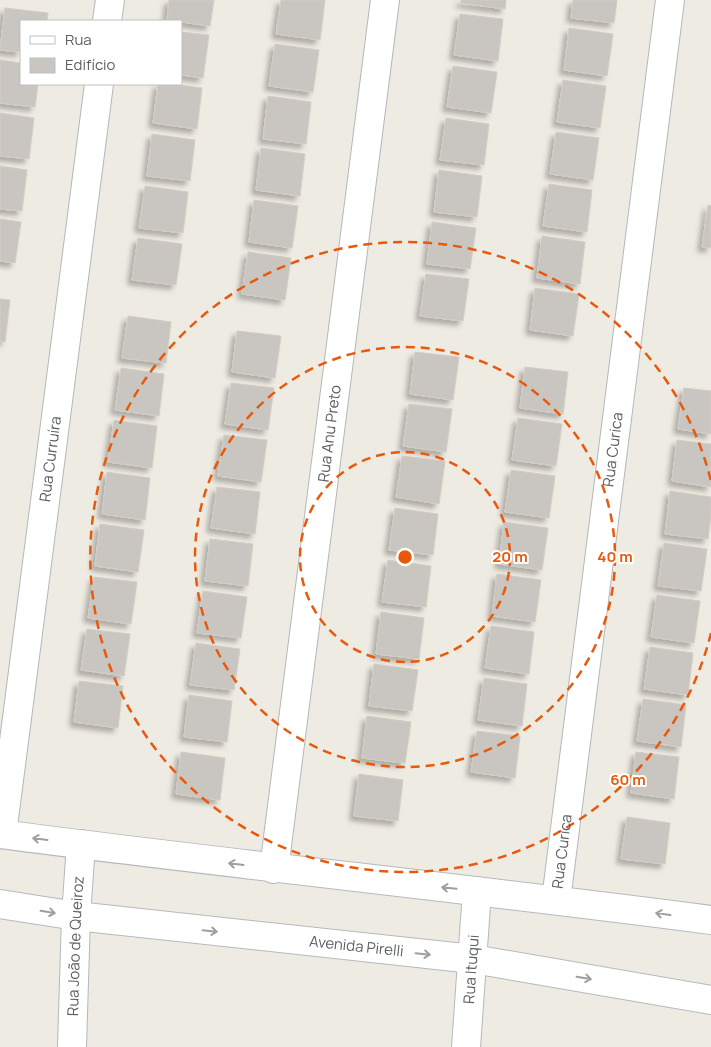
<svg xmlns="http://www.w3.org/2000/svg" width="711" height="1047" font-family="Manrope,sans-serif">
<defs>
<filter id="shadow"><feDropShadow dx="-4.5" dy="4.5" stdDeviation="2.5" flood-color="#0004"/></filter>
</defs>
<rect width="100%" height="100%" fill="#eeebe3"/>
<path fill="#c9c6c1" stroke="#d3ccc2" filter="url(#shadow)" d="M 169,0 L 214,0 L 210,26 L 167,20 Z
M 281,0 L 325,0 L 320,40 L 276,34 Z
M 461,0 L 506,0 L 505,9 L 461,3 Z
M 573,0 L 617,0 L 614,23 L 571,18 Z
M 5,8 L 48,13 L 47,21 L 21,21 L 21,52 L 0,50 Z
M 460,14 L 503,19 L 498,61 L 454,55 Z
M 569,28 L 613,34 L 607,76 L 564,70 Z
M 181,32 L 209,35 L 203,78 L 181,75 Z
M 275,44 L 319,50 L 313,92 L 269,86 Z
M 0,60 L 21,63 L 21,84 L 38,84 L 35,107 L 0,103 Z
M 453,66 L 497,72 L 491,113 L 447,107 Z
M 563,80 L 606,86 L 600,128 L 557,122 Z
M 158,84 L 173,84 L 202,88 L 197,129 L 153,123 Z
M 268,96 L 311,102 L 306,144 L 263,139 Z
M 0,113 L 34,118 L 29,159 L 0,156 Z
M 446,118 L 489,124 L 484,165 L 440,160 Z
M 556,132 L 599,138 L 593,180 L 550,174 Z
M 152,134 L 195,140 L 190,181 L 147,176 Z
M 261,148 L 305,154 L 300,196 L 256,190 Z
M 0,166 L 27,170 L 22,211 L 0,209 Z
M 439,170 L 482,176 L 477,217 L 434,212 Z
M 549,184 L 592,190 L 587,232 L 543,226 Z
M 145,186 L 188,192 L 183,233 L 139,228 Z
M 254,200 L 298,206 L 292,248 L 249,242 Z
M 708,205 L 711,206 L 711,248 L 702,247 Z
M 0,219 L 21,222 L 15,263 L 0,261 Z
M 432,222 L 476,228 L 470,269 L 427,264 Z
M 542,236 L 585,242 L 580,284 L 537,278 Z
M 138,238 L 182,244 L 176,285 L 132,280 Z
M 248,252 L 291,258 L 285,300 L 242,294 Z
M 426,274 L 469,279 L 463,321 L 420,316 Z
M 535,288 L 579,294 L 573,336 L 530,330 Z
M 0,299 L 10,300 L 5,342 L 0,341 Z
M 128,316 L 171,322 L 166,363 L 122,358 Z
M 237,331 L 281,336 L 275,378 L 232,372 Z
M 415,352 L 459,357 L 453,400 L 410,394 Z
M 525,367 L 568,372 L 563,414 L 520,408 Z
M 121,368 L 164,374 L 159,416 L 115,410 Z
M 231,383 L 274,388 L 268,430 L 225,424 Z
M 684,388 L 711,391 L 711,434 L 678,429 Z
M 409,404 L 452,409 L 446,452 L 403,446 Z
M 518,418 L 562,424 L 556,466 L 512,460 Z
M 114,420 L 157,426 L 152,468 L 108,462 Z
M 224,435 L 267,440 L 261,482 L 218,476 Z
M 677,440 L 711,444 L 711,487 L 672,481 Z
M 402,456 L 445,461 L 439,504 L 396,497 Z
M 511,470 L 555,476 L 549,518 L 505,512 Z
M 107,472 L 150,478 L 145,520 L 102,514 Z
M 217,487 L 260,492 L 255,534 L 211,528 Z
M 670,491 L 711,497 L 711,515 L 708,539 L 665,534 Z
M 395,508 L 438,514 L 433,555 L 389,550 Z
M 504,522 L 548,528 L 542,570 L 499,564 Z
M 100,524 L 144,530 L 138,572 L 95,566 Z
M 210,539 L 253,544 L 248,586 L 205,581 Z
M 664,543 L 707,549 L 701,591 L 658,586 Z
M 388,560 L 431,566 L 426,607 L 382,602 Z
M 497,574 L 541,580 L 535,622 L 492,616 Z
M 94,577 L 137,582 L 131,624 L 88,618 Z
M 203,591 L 247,597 L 241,638 L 197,633 Z
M 657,595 L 700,601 L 694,643 L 651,637 Z
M 381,612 L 424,618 L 419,659 L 376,654 Z
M 491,626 L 534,632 L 529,674 L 485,668 Z
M 87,629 L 130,634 L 124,676 L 81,670 Z
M 196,643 L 240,649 L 234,690 L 190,685 Z
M 650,647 L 693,653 L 688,695 L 644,689 Z
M 374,664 L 418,670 L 412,711 L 369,706 Z
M 484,678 L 527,684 L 522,726 L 478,720 Z
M 79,681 L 123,686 L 118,728 L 74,722 Z
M 189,695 L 232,701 L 227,742 L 184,737 Z
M 643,699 L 686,705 L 681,747 L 637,741 Z
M 367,716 L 411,722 L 405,763 L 362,758 Z
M 477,731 L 520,736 L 515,778 L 471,772 Z
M 181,752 L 225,758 L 220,800 L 176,794 Z
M 636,752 L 679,757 L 674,799 L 631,793 Z
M 359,774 L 403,780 L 398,821 L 354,816 Z
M 627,817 L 670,823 L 665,864 L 621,859 Z"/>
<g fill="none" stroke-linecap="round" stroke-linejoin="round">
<defs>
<g id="street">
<path d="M 107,21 L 110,0"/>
<path id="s1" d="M 2,834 L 99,84"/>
<path id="s2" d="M 274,869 L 385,0"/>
<path id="s3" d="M 556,900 L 670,0"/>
<path id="s4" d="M 72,1047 L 76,916 L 81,844"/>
<path id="s5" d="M 466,1047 L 477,891"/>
</g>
<g id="secondary">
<path d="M 0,834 C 237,865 474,889 711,920"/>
<path id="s6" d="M 0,904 L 76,916 L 473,959 L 711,1000"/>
</g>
</defs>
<use href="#street" stroke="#b4b7bb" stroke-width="30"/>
<use href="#secondary" stroke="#b5b9be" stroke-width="30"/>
<use href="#street" stroke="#fff" stroke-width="28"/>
<use href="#secondary" stroke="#fff" stroke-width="28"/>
</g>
<defs><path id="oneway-shaft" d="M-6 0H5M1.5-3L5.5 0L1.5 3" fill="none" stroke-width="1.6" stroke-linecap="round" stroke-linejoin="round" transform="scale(1.25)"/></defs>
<g stroke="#9da0a2">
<use href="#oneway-shaft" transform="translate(40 839) rotate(-173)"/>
<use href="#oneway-shaft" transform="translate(236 864) rotate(-173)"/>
<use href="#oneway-shaft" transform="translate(449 888) rotate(-174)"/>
<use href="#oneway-shaft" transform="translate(48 912) rotate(9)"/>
<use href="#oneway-shaft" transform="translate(663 914) rotate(-172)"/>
<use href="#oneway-shaft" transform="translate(210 931) rotate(6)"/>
<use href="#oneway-shaft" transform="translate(423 954) rotate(6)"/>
<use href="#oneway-shaft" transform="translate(584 978) rotate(10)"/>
</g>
<g fill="none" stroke="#e8590c" stroke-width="2.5" stroke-dasharray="9 6">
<circle cx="405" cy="557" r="105"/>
<circle cx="405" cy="557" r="210"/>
<path d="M711 633A315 315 0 1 1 711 481"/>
</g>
<g text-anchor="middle" stroke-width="4" stroke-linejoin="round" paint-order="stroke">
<g font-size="15" fill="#5b6064" stroke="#fff">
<text dy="5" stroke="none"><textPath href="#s2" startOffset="439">Rua Anu Preto</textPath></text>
<text dy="5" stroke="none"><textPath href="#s3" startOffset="454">Rua Curica</textPath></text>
<text dy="5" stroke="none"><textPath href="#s1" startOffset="378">Rua Curruíra</textPath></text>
<text dy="5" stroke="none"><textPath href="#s3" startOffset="49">Rua Curica</textPath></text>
<text dy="5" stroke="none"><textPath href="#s4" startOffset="101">Rua João de Queiroz</textPath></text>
<text dy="5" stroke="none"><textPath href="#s6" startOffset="359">Avenida Pirelli</textPath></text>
<text dy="5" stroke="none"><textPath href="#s5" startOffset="78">Rua Ituqui</textPath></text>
</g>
</g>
<circle cx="405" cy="557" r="8" fill="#e8590c" stroke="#fff" stroke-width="2.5"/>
<g font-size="15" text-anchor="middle" font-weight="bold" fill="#e8590c" stroke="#fff" stroke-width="4" stroke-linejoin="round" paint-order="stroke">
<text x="510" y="562">20 m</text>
<text x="615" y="562">40 m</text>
<text x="628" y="785">60 m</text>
</g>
<rect x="20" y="20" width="162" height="65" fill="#ffffff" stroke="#bdbfc1"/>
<rect x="30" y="36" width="25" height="8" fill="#ffffff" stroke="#bdbfc1"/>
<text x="65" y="45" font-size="15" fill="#5b6064">Rua</text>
<rect x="30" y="58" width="25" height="15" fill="#c9c6c1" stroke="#bdbfc1"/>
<text x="65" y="70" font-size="15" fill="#5b6064">Edifício</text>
</svg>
